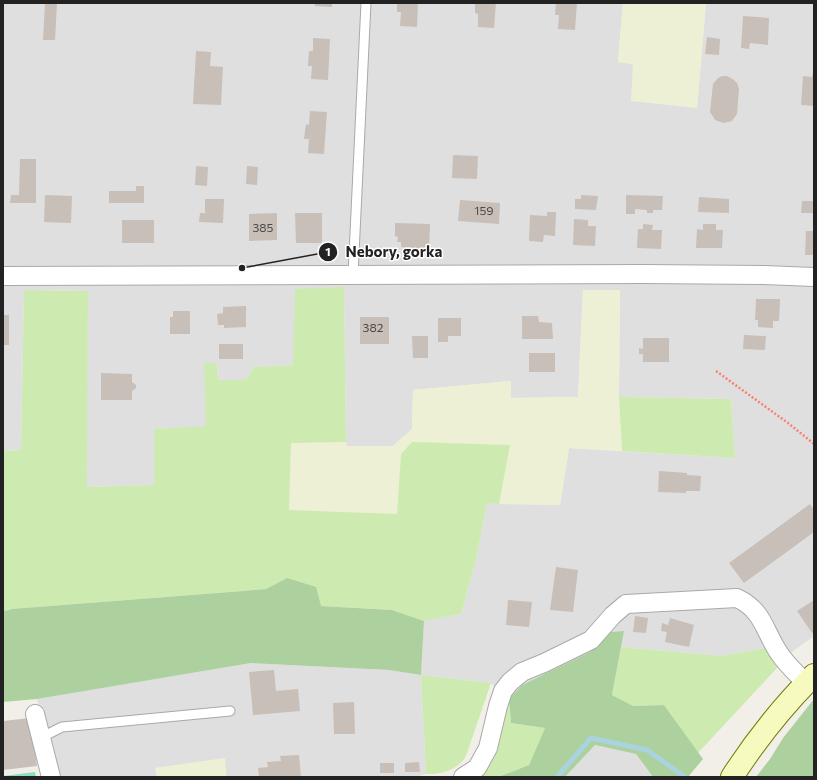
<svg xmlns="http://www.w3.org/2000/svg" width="817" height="780" font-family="Commissioner,sans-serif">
<rect width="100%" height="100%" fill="#f2efe9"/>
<path fill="#e0dfdf" d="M 3,3 L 623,3 L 618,62 L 633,64 L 697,108 L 706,3 L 814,3 L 814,636 L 789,654 L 777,668 L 765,648 L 721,656 L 621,647 L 623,631 L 610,632 L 590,652 L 522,685 L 509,699 L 491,683 L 421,675 L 424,621 L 461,614 L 476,560 L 487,503 L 560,505 L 569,448 L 735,458 L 731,399 L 619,397 L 620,290 L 583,290 L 578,397 L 511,398 L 511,381 L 413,390 L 412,429 L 393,446 L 347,446 L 346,442 L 344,287 L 293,365 L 254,367 L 245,380 L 218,380 L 217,364 L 206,427 L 154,429 L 154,485 L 86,487 L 88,291 L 24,290 L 21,450 L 3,451 Z
M 251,663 L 389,670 L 421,675 L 426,774 L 415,777 L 226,777 L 225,759 L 156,768 L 157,777 L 59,777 L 53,753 L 37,699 Z
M 595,745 L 636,754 L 653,777 L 565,777 Z"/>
<path fill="#eef0d5" d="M 623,3 L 706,3 L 697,108 L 631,101 L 633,64 L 618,62 Z
M 583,290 L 620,290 L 619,397 L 622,451 L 569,448 L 560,505 L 499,504 L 510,445 L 401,454 L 397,514 L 289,510 L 291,443 L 346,442 L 347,446 L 393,446 L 412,429 L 413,390 L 511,381 L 511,398 L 578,397 Z
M 225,758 L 226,777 L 157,777 L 155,768 Z"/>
<path fill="#cdebb0" d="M 344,287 L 346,442 L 291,443 L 289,510 L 397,514 L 401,454 L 412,442 L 510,445 L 499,504 L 487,503 L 476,560 L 461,614 L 424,621 L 392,610 L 321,606 L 287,578 L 266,589 L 243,591 L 11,609 L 10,610 L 3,611 L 3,451 L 21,450 L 24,290 L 88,291 L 87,487 L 154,485 L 154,429 L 206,426 L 204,362 L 217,364 L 218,380 L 245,380 L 254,367 L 293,365 L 295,289 Z
M 619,397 L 731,399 L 735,458 L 622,451 Z
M 621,647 L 721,656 L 765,648 L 777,668 L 698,753 L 664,705 L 633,706 L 612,695 Z
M 421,675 L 491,683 L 466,756 C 459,769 441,775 426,774 Z
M 509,699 L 511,723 L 545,728 L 529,765 L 498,777 L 478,777 Z"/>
<path fill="#add19e" d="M 287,578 L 316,587 L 321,606 L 392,610 L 424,621 L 421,675 L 389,670 L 251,663 L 37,699 L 3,702 L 3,611 L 10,610 L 11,609 L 243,591 L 266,589 Z
M 624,631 L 612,695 L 633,706 L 664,705 L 703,759 L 688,777 L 653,777 L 636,754 L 595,745 L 565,777 L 498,777 L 529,765 L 545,728 L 511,723 L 509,699 L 522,685 L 590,652 L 610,632 Z
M 814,699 L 814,777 L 756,777 L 770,759 L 783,738 Z"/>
<path fill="#88e0be" d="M 35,772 L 36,777 L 3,777 L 3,776 Z"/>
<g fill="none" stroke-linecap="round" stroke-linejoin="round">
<path stroke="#aad3df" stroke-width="5" d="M 557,777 L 591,738 L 647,750 L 685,777"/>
</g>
<path fill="#c7bfb8" d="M 45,3 L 57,3 L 55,40 L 43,40 Z
M 315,3 L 332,3 L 332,7 L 315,6 Z
M 397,3 L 418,3 L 417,27 L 400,26 L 401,12 L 397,12 Z
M 475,3 L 496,3 L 494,28 L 478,27 L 478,14 L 475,13 Z
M 556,3 L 577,3 L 575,30 L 558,29 L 559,15 L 555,15 Z
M 743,16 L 769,18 L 768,45 L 750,43 L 749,49 L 741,48 Z
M 707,37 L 720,39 L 719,55 L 705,54 Z
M 313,38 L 330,39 L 328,80 L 311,79 L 312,66 L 308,66 L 309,51 L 313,51 Z
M 196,51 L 211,52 L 210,66 L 223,67 L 221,105 L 193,104 Z
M 813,72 L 814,72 L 814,106 L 801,105 L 803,76 L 812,77 Z
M 722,76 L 727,76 L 734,80 L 737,83 L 739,89 L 737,114 L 732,121 L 724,123 L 715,120 L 710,112 L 713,84 L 718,78 Z
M 310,111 L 327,112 L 324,154 L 308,153 L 309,139 L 304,139 L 306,124 L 309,125 Z
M 453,155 L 478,156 L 477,179 L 452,178 Z
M 20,159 L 36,159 L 36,203 L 10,203 L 11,195 L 19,195 Z
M 196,166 L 208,167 L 207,186 L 195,185 Z
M 247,166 L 258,167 L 257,185 L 246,184 Z
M 136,186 L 144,186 L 144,203 L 109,203 L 109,191 L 136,191 Z
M 45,195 L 72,196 L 71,223 L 44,222 Z
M 581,195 L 598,196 L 596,210 L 575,209 L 575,199 L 581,199 Z
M 626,195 L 663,196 L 662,210 L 653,210 L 653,213 L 647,213 L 647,210 L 635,209 L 635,214 L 626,214 Z
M 699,197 L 729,199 L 729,213 L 698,212 Z
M 205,199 L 224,199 L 223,223 L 199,222 L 200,213 L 205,213 Z
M 460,200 L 500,203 L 499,224 L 458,221 Z
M 802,201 L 814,201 L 814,213 L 801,213 Z
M 547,212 L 556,212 L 555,236 L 544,235 L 543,242 L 529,241 L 530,215 L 547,216 Z
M 277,213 L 277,240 L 249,241 L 249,214 Z
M 295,213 L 322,213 L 322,243 L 296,243 Z
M 574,219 L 588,220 L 588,226 L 596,226 L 595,246 L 573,245 Z
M 122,220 L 154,220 L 154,243 L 122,243 Z
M 395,223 L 430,224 L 429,249 L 401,247 L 401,242 L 397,242 L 398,237 L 395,236 Z
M 643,224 L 653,225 L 652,230 L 662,230 L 661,249 L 637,248 L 638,229 L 643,229 Z
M 703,224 L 716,224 L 716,230 L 723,230 L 722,248 L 696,248 L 697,229 L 703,230 Z
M 806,231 L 814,231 L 814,255 L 805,255 Z
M 756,299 L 780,299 L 779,321 L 773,321 L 773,328 L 758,327 L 758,320 L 755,320 Z
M 246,306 L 246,327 L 224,328 L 224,325 L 218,325 L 217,314 L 223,313 L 223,307 Z
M 173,311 L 190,311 L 190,334 L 170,334 L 170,317 L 173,317 Z
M 3,315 L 9,315 L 9,345 L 3,345 Z
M 522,316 L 538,316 L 539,322 L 552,323 L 553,339 L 522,339 Z
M 360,317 L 389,317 L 389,344 L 360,344 Z
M 438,318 L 461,318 L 461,336 L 448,336 L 448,342 L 438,342 Z
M 744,335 L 766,336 L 765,350 L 743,349 Z
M 412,336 L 428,336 L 428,358 L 413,358 Z
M 643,338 L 669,338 L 669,362 L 643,362 L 643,354 L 639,354 L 639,348 L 643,349 Z
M 219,344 L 243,344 L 243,359 L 219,359 Z
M 529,353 L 555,353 L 555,372 L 529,372 Z
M 101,373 L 132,374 L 132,382 L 136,385 L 136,388 L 132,391 L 132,400 L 101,400 Z
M 659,471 L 687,473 L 687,475 L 701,476 L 700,491 L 686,491 L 686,493 L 658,492 Z
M 810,504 L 814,510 L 814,532 L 744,583 L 729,563 Z
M 556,567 L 578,570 L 573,612 L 550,610 Z
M 508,600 L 532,602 L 529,627 L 506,625 Z
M 814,600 L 814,632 L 812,633 L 797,611 Z
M 635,616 L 648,618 L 646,633 L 633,632 Z
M 670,618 L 694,625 L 689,647 L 665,642 L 667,632 L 661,631 L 662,623 L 668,625 Z
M 274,670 L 276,691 L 298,689 L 300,711 L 253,715 L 249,672 Z
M 354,702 L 355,734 L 334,734 L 333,703 Z
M 30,718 L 37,766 L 3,770 L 3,721 Z
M 299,755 L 301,777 L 259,777 L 258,768 L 268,767 L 267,762 L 281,761 L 280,756 Z
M 419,762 L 420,772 L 405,772 L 405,763 Z
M 380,763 L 394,763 L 394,773 L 380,773 Z"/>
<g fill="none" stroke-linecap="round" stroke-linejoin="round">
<defs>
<path id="lane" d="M 353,275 L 366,3
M 42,737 L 62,727 L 230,711"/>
<path id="street" d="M 3,276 L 643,274 L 764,275 L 814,277
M 35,714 L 51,777
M 463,777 L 477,768 L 488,748 L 498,706 L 503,691 L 510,682 L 522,672 L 544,663 L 591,640 L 613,615 L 626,604 L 737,598 C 764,611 764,631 779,653 C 786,664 797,674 806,683"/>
<path id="secondary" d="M 732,777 C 756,740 783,706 814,675"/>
</defs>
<use href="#lane" stroke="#a9a9a9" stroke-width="11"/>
<use href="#street" stroke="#a9a9a9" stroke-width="20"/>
<use href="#secondary" stroke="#707d05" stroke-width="24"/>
<path stroke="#fa8072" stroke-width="2.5" stroke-dasharray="2 2" stroke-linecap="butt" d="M 716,371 L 788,423 L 814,444"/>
<use href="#lane" stroke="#fff" stroke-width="9"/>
<use href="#street" stroke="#fff" stroke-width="18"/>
<use href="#secondary" stroke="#f7fabf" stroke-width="22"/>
</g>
<g text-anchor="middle" stroke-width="3" stroke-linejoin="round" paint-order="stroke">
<g font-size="12" fill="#4b4948">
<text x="484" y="215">159</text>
<text x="263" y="232">385</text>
<text x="373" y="332">382</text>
</g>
</g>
<path fill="none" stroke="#222" stroke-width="1.5" d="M242 268L328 252"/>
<g fill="#222" stroke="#fff" stroke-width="1.5">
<circle cx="242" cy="268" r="4"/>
<circle cx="328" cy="252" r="10"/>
</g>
<g font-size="12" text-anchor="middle" font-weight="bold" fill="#fff">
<text x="328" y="256">1</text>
</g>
<g font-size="15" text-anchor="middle" font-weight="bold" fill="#222" stroke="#fff" stroke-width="3" stroke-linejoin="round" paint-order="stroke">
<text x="394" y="257">Nebory, gorka</text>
</g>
<rect width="817" height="780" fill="none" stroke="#222222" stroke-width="8"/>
</svg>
